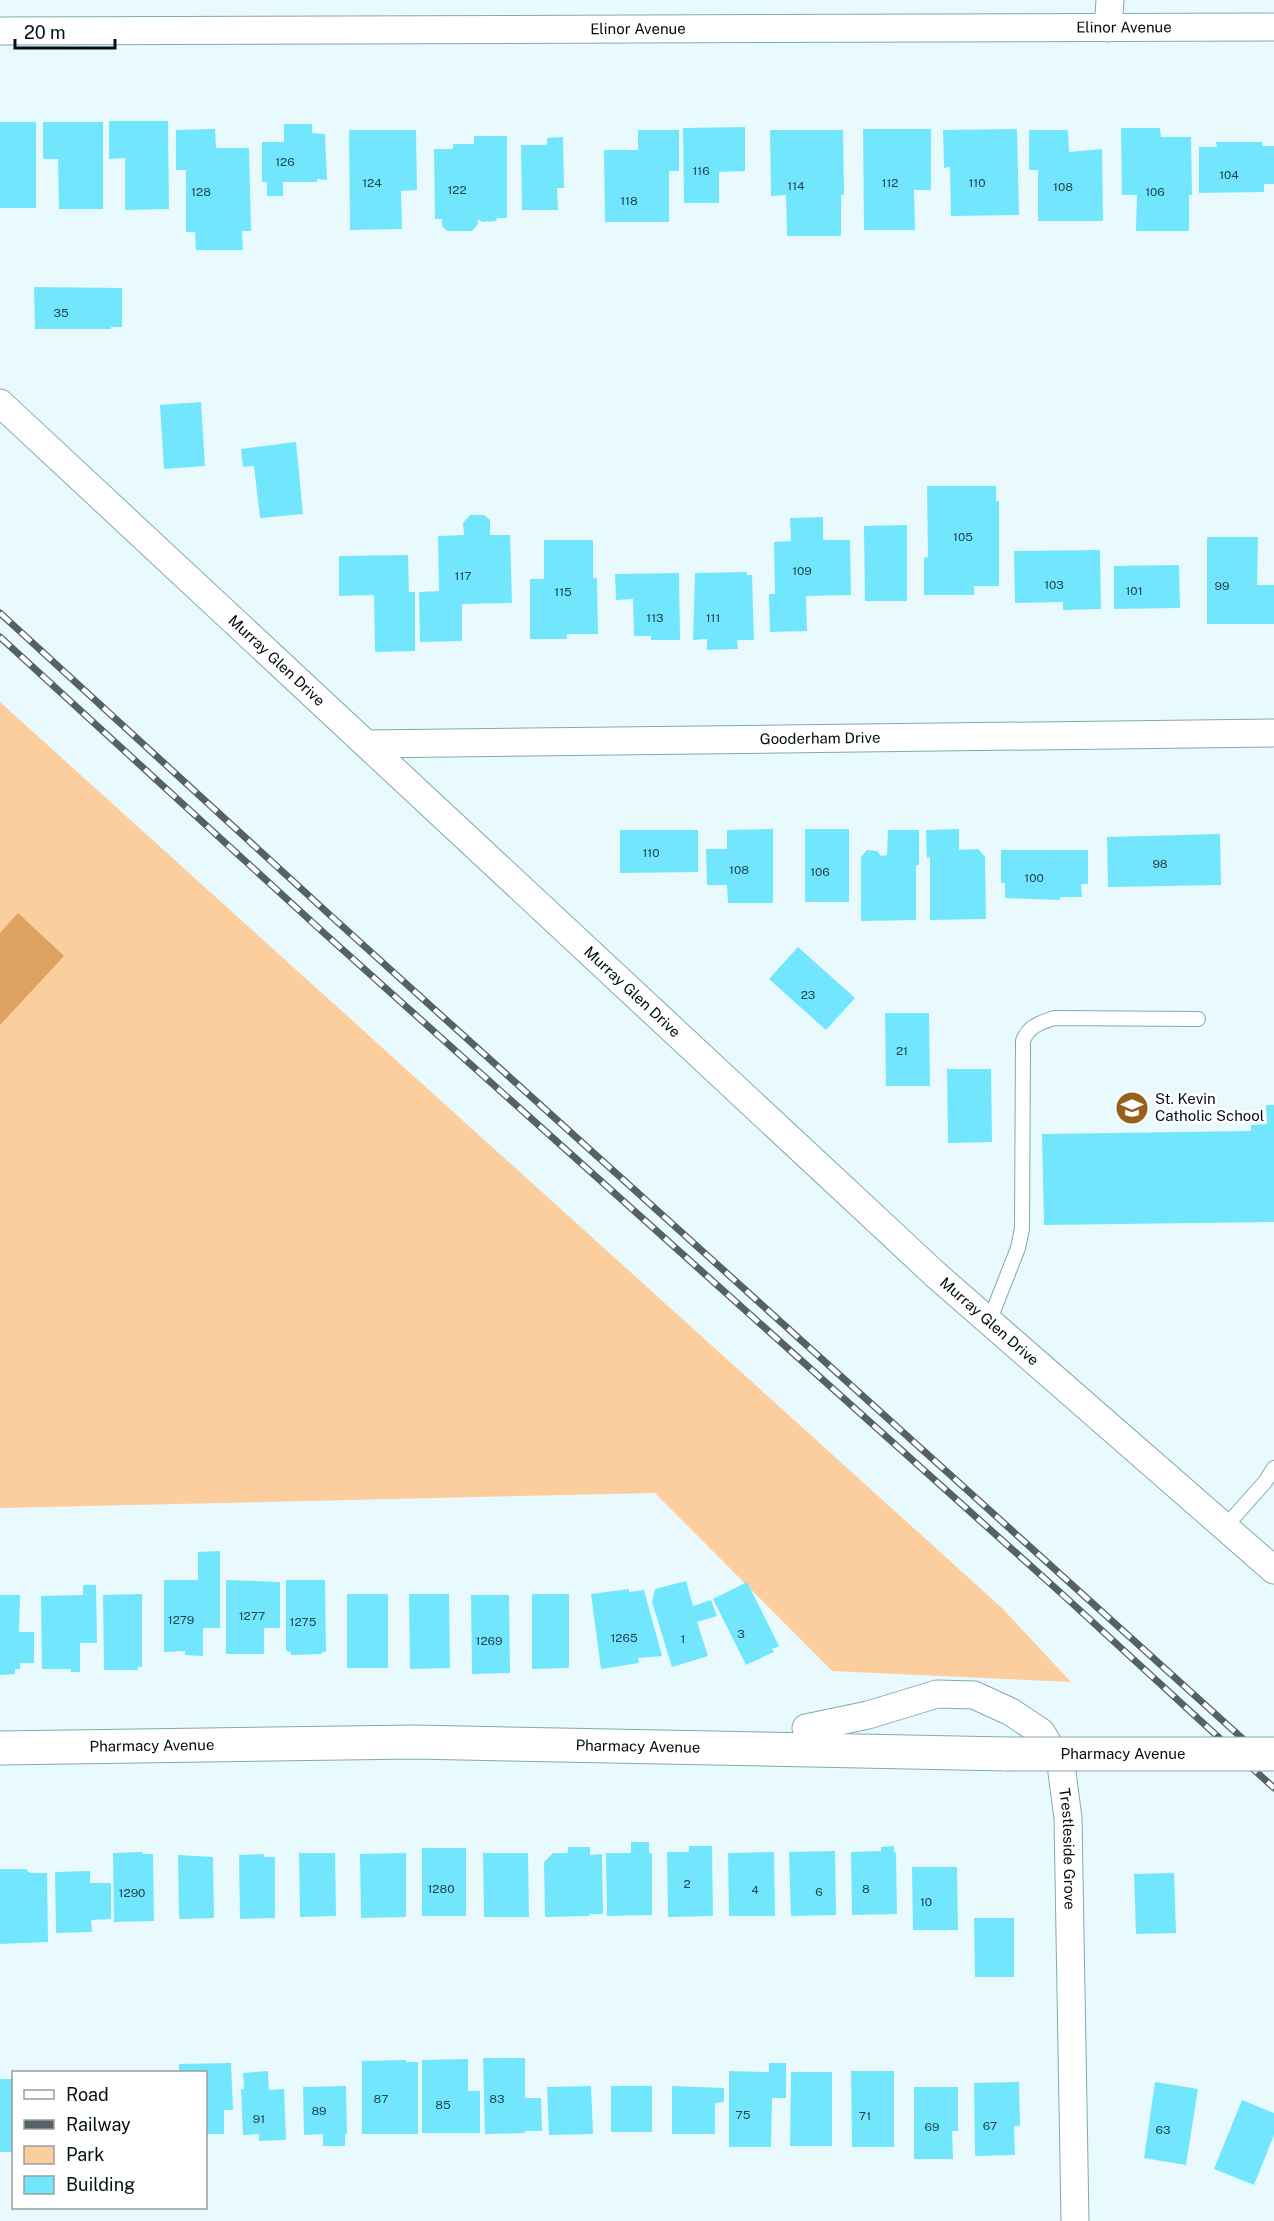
<svg xmlns="http://www.w3.org/2000/svg" width="1274" height="2221" font-family="'Public Sans',sans-serif">
<rect width="100%" height="100%" fill="#e9fafe"/>
<path fill="#fdce9d" d="M 0,702 L 1002,1608 L 1071,1682 L 832,1671 L 655,1493 L 0,1508 Z"/>
<path fill="#dda160" d="M 18,913 L 64,956 L 0,1025 L 0,933 Z"/>
<path fill="#72e6fd" d="M 109,121 L 168,121 L 169,209 L 125,210 L 125,158 L 109,159 Z
M 0,122 L 36,122 L 36,208 L 0,208 Z
M 43,122 L 103,122 L 103,209 L 59,209 L 58,159 L 43,159 Z
M 284,124 L 312,124 L 312,133 L 325,134 L 327,180 L 317,179 L 317,182 L 283,182 L 283,196 L 267,196 L 267,182 L 262,182 L 262,142 L 284,142 Z
M 745,127 L 745,171 L 719,172 L 719,203 L 684,203 L 683,128 Z
M 1121,128 L 1160,128 L 1161,137 L 1191,137 L 1192,195 L 1189,195 L 1189,231 L 1136,231 L 1137,195 L 1122,195 Z
M 215,129 L 216,148 L 249,148 L 251,231 L 242,231 L 243,250 L 196,250 L 195,232 L 186,232 L 186,170 L 176,170 L 176,130 Z
M 863,129 L 931,129 L 931,190 L 914,190 L 915,230 L 864,230 Z
M 1017,129 L 1019,215 L 951,216 L 950,167 L 944,168 L 943,130 Z
M 349,130 L 416,130 L 417,190 L 401,191 L 402,229 L 350,230 Z
M 638,130 L 679,130 L 679,171 L 669,171 L 669,222 L 605,222 L 604,150 L 638,150 Z
M 770,130 L 843,130 L 844,195 L 841,195 L 841,236 L 787,236 L 786,195 L 771,196 Z
M 1029,130 L 1068,130 L 1069,152 L 1102,149 L 1103,221 L 1038,221 L 1038,170 L 1029,170 Z
M 474,136 L 507,136 L 507,218 L 497,218 L 496,221 L 482,222 L 478,219 L 478,224 L 472,231 L 447,231 L 442,226 L 442,219 L 435,219 L 434,149 L 453,149 L 453,144 L 474,144 Z
M 563,137 L 564,188 L 557,188 L 558,210 L 522,210 L 521,145 L 547,145 L 547,138 Z
M 1216,142 L 1262,142 L 1262,146 L 1274,146 L 1274,184 L 1264,184 L 1264,192 L 1199,193 L 1199,147 L 1217,147 Z
M 34,287 L 122,288 L 122,327 L 111,327 L 111,329 L 35,329 Z
M 201,402 L 205,466 L 164,469 L 160,405 Z
M 296,442 L 303,514 L 260,518 L 254,466 L 243,467 L 241,449 Z
M 927,486 L 996,486 L 996,501 L 999,501 L 999,586 L 974,586 L 974,595 L 924,595 L 924,558 L 928,557 Z
M 470,515 L 484,515 L 490,520 L 490,535 L 510,535 L 512,603 L 462,604 L 462,641 L 420,642 L 419,592 L 439,591 L 438,536 L 464,535 L 463,523 Z
M 823,517 L 823,540 L 850,540 L 851,595 L 806,596 L 807,631 L 770,632 L 769,594 L 775,594 L 774,542 L 791,541 L 790,518 Z
M 907,525 L 907,601 L 865,601 L 864,526 Z
M 1207,537 L 1258,537 L 1257,585 L 1274,585 L 1274,624 L 1207,624 Z
M 544,540 L 593,540 L 593,578 L 597,578 L 598,634 L 567,634 L 567,639 L 530,639 L 530,579 L 544,579 Z
M 1100,550 L 1101,609 L 1063,610 L 1063,602 L 1015,603 L 1014,551 Z
M 408,555 L 409,592 L 415,592 L 415,651 L 375,652 L 374,595 L 339,596 L 339,556 Z
M 1179,565 L 1180,608 L 1114,609 L 1114,566 Z
M 747,572 L 747,575 L 752,575 L 754,640 L 737,640 L 738,649 L 707,650 L 707,639 L 693,640 L 695,573 Z
M 679,573 L 680,640 L 651,640 L 651,636 L 634,636 L 633,599 L 616,600 L 615,574 Z
M 773,829 L 773,903 L 728,903 L 727,885 L 707,885 L 706,849 L 727,849 L 727,830 Z
M 805,829 L 849,829 L 849,902 L 805,902 Z
M 959,829 L 959,850 L 978,849 L 985,857 L 986,919 L 930,920 L 930,857 L 927,858 L 926,830 Z
M 620,830 L 698,830 L 698,872 L 620,873 Z
M 888,830 L 919,830 L 919,865 L 916,865 L 916,920 L 861,921 L 861,857 L 867,850 L 877,851 L 881,856 L 887,855 Z
M 1220,834 L 1221,885 L 1108,887 L 1107,837 Z
M 1001,850 L 1088,850 L 1088,884 L 1081,884 L 1082,897 L 1060,897 L 1060,900 L 1005,898 L 1005,883 L 1001,883 Z
M 798,947 L 855,998 L 826,1030 L 769,979 Z
M 885,1013 L 929,1013 L 930,1086 L 886,1086 Z
M 947,1069 L 991,1069 L 992,1142 L 948,1143 Z
M 1266,1105 L 1274,1105 L 1274,1222 L 1044,1225 L 1042,1134 L 1251,1131 L 1251,1125 L 1267,1124 Z
M 220,1551 L 220,1628 L 203,1628 L 203,1656 L 185,1655 L 185,1651 L 164,1652 L 164,1580 L 198,1580 L 198,1552 Z
M 226,1580 L 280,1582 L 280,1628 L 264,1628 L 264,1654 L 226,1654 Z
M 286,1580 L 325,1580 L 326,1652 L 322,1652 L 322,1654 L 291,1655 L 291,1652 L 286,1651 Z
M 686,1581 L 693,1606 L 711,1600 L 717,1616 L 697,1622 L 708,1656 L 672,1667 L 652,1602 L 655,1589 Z
M 747,1582 L 779,1646 L 772,1649 L 774,1652 L 746,1665 L 713,1599 Z
M 83,1585 L 96,1585 L 97,1643 L 80,1643 L 80,1672 L 71,1672 L 71,1669 L 42,1669 L 41,1596 L 83,1595 Z
M 629,1589 L 629,1592 L 644,1590 L 662,1656 L 638,1658 L 639,1663 L 601,1669 L 591,1594 Z
M 142,1594 L 142,1667 L 138,1667 L 138,1670 L 104,1670 L 103,1595 Z
M 347,1594 L 388,1594 L 388,1668 L 347,1668 Z
M 409,1594 L 449,1594 L 450,1668 L 410,1669 Z
M 532,1594 L 569,1594 L 569,1668 L 532,1669 Z
M 0,1595 L 20,1595 L 19,1632 L 34,1632 L 34,1663 L 20,1663 L 20,1669 L 15,1669 L 15,1674 L 0,1675 Z
M 471,1595 L 509,1595 L 510,1673 L 472,1674 Z
M 631,1842 L 649,1842 L 649,1853 L 652,1853 L 652,1915 L 607,1916 L 606,1853 L 631,1853 Z
M 689,1846 L 712,1846 L 713,1916 L 668,1917 L 667,1852 L 689,1852 Z
M 894,1846 L 894,1852 L 896,1853 L 897,1914 L 852,1915 L 851,1852 L 881,1851 L 881,1847 Z
M 568,1847 L 590,1847 L 590,1855 L 602,1854 L 603,1914 L 589,1914 L 590,1916 L 545,1917 L 544,1862 L 553,1853 L 568,1853 Z
M 422,1848 L 466,1848 L 466,1916 L 422,1916 Z
M 835,1851 L 836,1915 L 791,1916 L 789,1852 Z
M 143,1852 L 143,1854 L 153,1854 L 154,1921 L 114,1922 L 113,1853 Z
M 774,1852 L 775,1916 L 729,1916 L 728,1853 Z
M 299,1853 L 335,1853 L 336,1916 L 300,1917 Z
M 406,1853 L 406,1917 L 361,1918 L 360,1854 Z
M 483,1853 L 528,1853 L 529,1917 L 484,1917 Z
M 264,1854 L 264,1857 L 275,1857 L 275,1918 L 240,1919 L 239,1855 Z
M 178,1855 L 213,1857 L 214,1918 L 179,1919 Z
M 912,1867 L 957,1867 L 958,1930 L 913,1930 Z
M 0,1869 L 27,1869 L 27,1871 L 31,1873 L 47,1873 L 48,1942 L 0,1944 Z
M 90,1871 L 90,1883 L 111,1883 L 111,1919 L 91,1920 L 92,1932 L 56,1933 L 55,1872 Z
M 1174,1873 L 1176,1933 L 1136,1934 L 1134,1874 Z
M 974,1918 L 1014,1918 L 1014,1977 L 975,1977 Z
M 483,2058 L 525,2058 L 525,2098 L 541,2098 L 542,2131 L 525,2131 L 525,2133 L 485,2134 Z
M 468,2059 L 468,2091 L 480,2091 L 480,2133 L 422,2133 L 422,2060 Z
M 406,2060 L 406,2062 L 418,2062 L 418,2134 L 362,2134 L 362,2061 Z
M 231,2063 L 233,2110 L 224,2110 L 224,2134 L 206,2134 L 206,2072 L 179,2072 L 179,2064 Z
M 769,2063 L 786,2063 L 786,2098 L 772,2098 L 771,2147 L 729,2147 L 729,2071 L 769,2072 Z
M 268,2071 L 269,2090 L 284,2089 L 286,2140 L 259,2141 L 259,2134 L 243,2135 L 241,2089 L 244,2089 L 243,2073 Z
M 851,2071 L 894,2071 L 894,2147 L 852,2147 Z
M 791,2072 L 832,2072 L 832,2146 L 790,2146 Z
M 0,2079 L 14,2079 L 14,2152 L 0,2152 Z
M 1019,2082 L 1020,2126 L 1014,2126 L 1015,2155 L 975,2156 L 974,2083 Z
M 1155,2082 L 1198,2089 L 1186,2165 L 1144,2158 Z
M 346,2086 L 347,2134 L 345,2134 L 345,2146 L 323,2146 L 323,2134 L 304,2135 L 303,2087 Z
M 591,2086 L 593,2134 L 549,2135 L 547,2087 Z
M 611,2086 L 652,2086 L 652,2132 L 611,2132 Z
M 672,2086 L 724,2088 L 724,2102 L 715,2103 L 715,2134 L 672,2134 Z
M 914,2087 L 958,2087 L 958,2131 L 952,2131 L 953,2159 L 914,2159 Z
M 1242,2100 L 1274,2113 L 1274,2135 L 1254,2185 L 1214,2169 Z"/>
<g fill="none" stroke-linecap="round" stroke-linejoin="round">
<defs>
<path id="lane" d="M 989,1322 L 1018,1248 L 1022,1229 L 1023,1041 C 1028,1026 1040,1023 1054,1018 L 1198,1019
M 1225,1527 L 1265,1482 L 1274,1468"/>
<g id="street">
<path d="M 1108,28 L 1110,0"/>
<path id="s1" d="M 0,31 L 1274,27"/>
<path id="s2" d="M 0,403 L 936,1275 L 1274,1570"/>
<path id="s3" d="M 367,744 L 1274,733"/>
<path id="s4" d="M 806,1728 L 868,1715 L 937,1694 L 974,1695 L 1011,1712 L 1041,1732 L 1061,1765 L 1068,1818 L 1075,2221"/>
</g>
<g id="secondary">
<path id="s5" d="M 0,1748 L 414,1742 L 1007,1754"/>
</g>
</defs>
<use href="#lane" stroke="#81a9b2" stroke-width="16"/>
<use href="#street" stroke="#81a9b2" stroke-width="29"/>
<use href="#secondary" stroke="#81a9b2" stroke-width="35"/>
<use href="#lane" stroke="#fff" stroke-width="14"/>
<use href="#street" stroke="#fff" stroke-width="27"/>
<use href="#secondary" stroke="#fff" stroke-width="33"/>
<defs>
<path id="rail" d="M 0,613 L 331,916 L 1274,1767
M 0,637 L 324,933 L 1062,1594 L 1274,1788"/>
</defs>
<use href="#rail" stroke="#546165" stroke-width="7"/>
<use href="#rail" stroke="#fff" stroke-width="4.5" stroke-dasharray="14" stroke-linecap="butt"/>
<defs>
<g id="secondary-bridge">
<path id="s6" d="M 1007,1754 L 1274,1754"/>
</g>
</defs>
<use href="#secondary-bridge" stroke="#81a9b2" stroke-width="35" stroke-linecap="butt"/>
<use href="#secondary-bridge" stroke="#fff" stroke-width="33"/>
</g>
<defs>
<symbol id="school-disc" viewBox="-11 -11 22 22"><circle r="9.5" fill="#98611b" stroke="#fff"/><path d="M0-5L7-2L0 1L-7-2ZM-4 1L0 2.5L4 1V4Q0 6-4 4Z" fill="#fff"/></symbol>
</defs>
<g fill-rule="evenodd">
<use href="#school-disc" x="1113" y="1089" width="38" height="38"/>
</g>
<g text-anchor="middle" stroke-width="5" stroke-linejoin="round" paint-order="stroke">
<g font-size="12" fill="#1e444d">
<text x="285" y="166">126</text>
<text x="701" y="175">116</text>
<text x="1229" y="179">104</text>
<text x="372" y="187">124</text>
<text x="890" y="187">112</text>
<text x="977" y="187">110</text>
<text x="796" y="190">114</text>
<text x="1063" y="191">108</text>
<text x="457" y="194">122</text>
<text x="201" y="196">128</text>
<text x="1155" y="196">106</text>
<text x="629" y="205">118</text>
<text x="61" y="317">35</text>
<text x="963" y="541">105</text>
<text x="802" y="575">109</text>
<text x="463" y="580">117</text>
<text x="1054" y="589">103</text>
<text x="1222" y="590">99</text>
<text x="1134" y="595">101</text>
<text x="563" y="596">115</text>
<text x="655" y="622">113</text>
<text x="713" y="622">111</text>
<text x="651" y="857">110</text>
<text x="1160" y="868">98</text>
<text x="739" y="874">108</text>
<text x="820" y="876">106</text>
<text x="1034" y="882">100</text>
<text x="808" y="999">23</text>
<text x="902" y="1055">21</text>
<text x="252" y="1620">1277</text>
<text x="181" y="1624">1279</text>
<text x="303" y="1626">1275</text>
<text x="741" y="1638">3</text>
<text x="624" y="1642">1265</text>
<text x="683" y="1643">1</text>
<text x="489" y="1645">1269</text>
<text x="687" y="1888">2</text>
<text x="441" y="1893">1280</text>
<text x="866" y="1893">8</text>
<text x="755" y="1894">4</text>
<text x="819" y="1896">6</text>
<text x="132" y="1897">1290</text>
<text x="926" y="1906">10</text>
<text x="381" y="2103">87</text>
<text x="497" y="2103">83</text>
<text x="443" y="2109">85</text>
<text x="319" y="2115">89</text>
<text x="743" y="2119">75</text>
<text x="865" y="2120">71</text>
<text x="259" y="2123">91</text>
<text x="990" y="2130">67</text>
<text x="932" y="2131">69</text>
<text x="1163" y="2134">63</text>
</g>
<g font-size="15" fill="#020e12" stroke="#fff">
<text dy="5" stroke="none"><textPath href="#s1" startOffset="1124">Elinor Avenue</textPath></text>
<text dy="5" stroke="none"><textPath href="#s1" startOffset="638">Elinor Avenue</textPath></text>
<text dy="5" stroke="none"><textPath href="#s2" startOffset="378">Murray Glen Drive</textPath></text>
<text dy="5" stroke="none"><textPath href="#s3" startOffset="453">Gooderham Drive</textPath></text>
<text dy="5" stroke="none"><textPath href="#s2" startOffset="864">Murray Glen Drive</textPath></text>
<text dy="5" stroke="none"><textPath href="#s2" startOffset="1350">Murray Glen Drive</textPath></text>
<text dy="5" stroke="none"><textPath href="#s5" startOffset="152">Pharmacy Avenue</textPath></text>
<text dy="5" stroke="none"><textPath href="#s5" startOffset="638">Pharmacy Avenue</textPath></text>
<text dy="5" stroke="none"><textPath href="#s6" startOffset="116">Pharmacy Avenue</textPath></text>
<text dy="5" stroke="none"><textPath href="#s4" startOffset="372">Trestleside Grove</textPath></text>
</g>
<g font-size="15" fill="#020e12" stroke="#fff" text-anchor="start">
<text x="1155" y="1104">St. Kevin<tspan x="1155" dy="17">Catholic School</tspan></text>
</g>
</g>
<rect x="12" y="2071" width="195" height="138" fill="#ffffff" stroke="#9a9fa0" stroke-width="1.5"/>
<rect x="24" y="2090" width="30" height="9" fill="#ffffff" stroke="#9a9fa0" stroke-width="1.5"/>
<text x="66" y="2101" font-size="18" fill="#020e12">Road</text>
<rect x="24" y="2120" width="30" height="9" fill="#546165" stroke="#9a9fa0" stroke-width="1.5"/>
<text x="66" y="2131" font-size="18" fill="#020e12">Railway</text>
<rect x="24" y="2146" width="30" height="18" fill="#fdce9d" stroke="#9a9fa0" stroke-width="1.5"/>
<text x="66" y="2161" font-size="18" fill="#020e12">Park</text>
<rect x="24" y="2176" width="30" height="18" fill="#72e6fd" stroke="#9a9fa0" stroke-width="1.5"/>
<text x="66" y="2191" font-size="18" fill="#020e12">Building</text>
<path d="M15 39v9h100v-9" fill="none" stroke="#020e12" stroke-width="3"/>
<text x="24" y="39" font-size="18" fill="#020e12" stroke="#ffffff" stroke-width="4.5" paint-order="stroke">20 m</text>
</svg>
